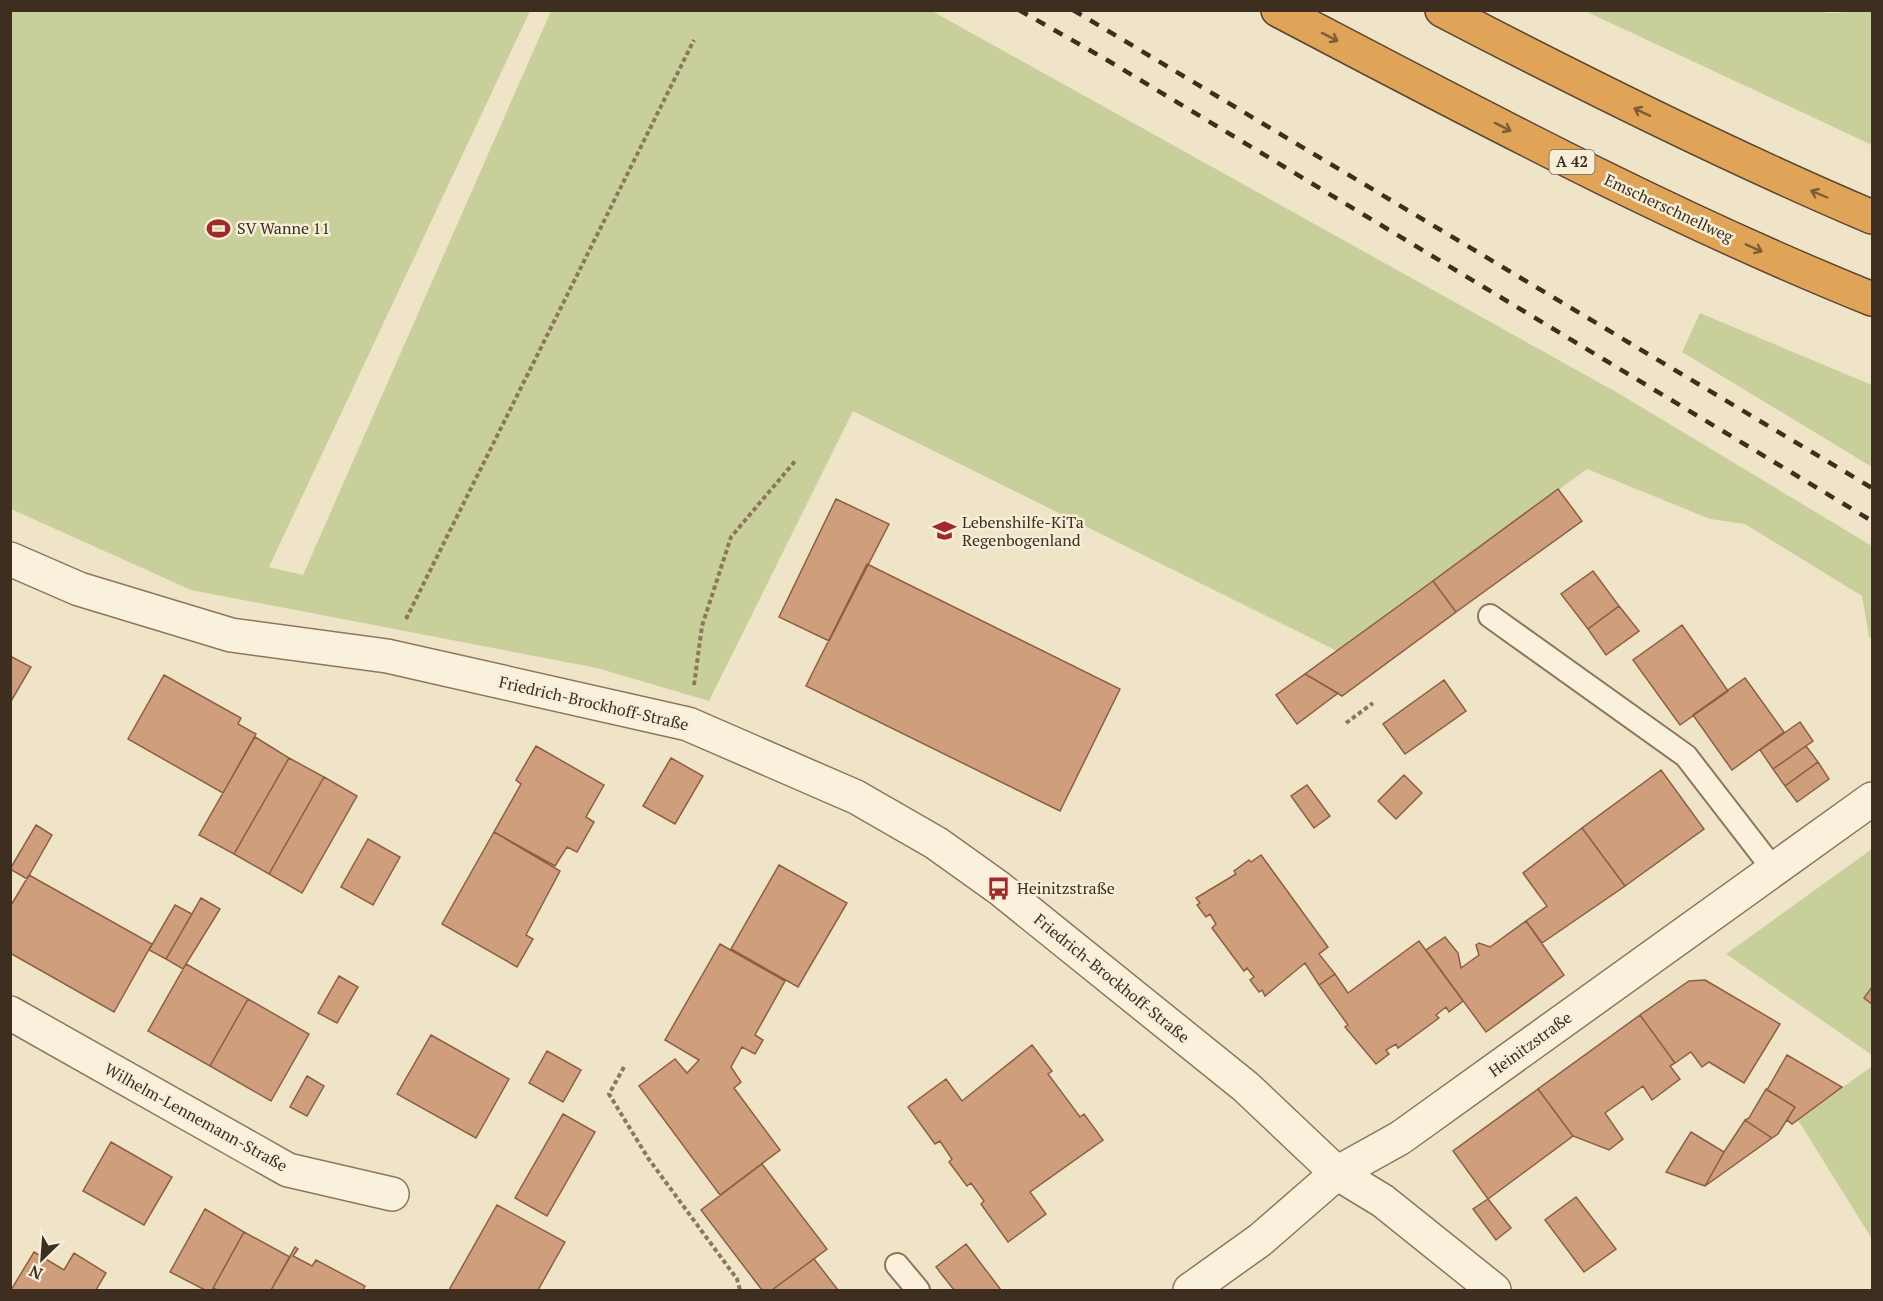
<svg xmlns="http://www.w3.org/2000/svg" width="1883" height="1301" font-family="'PT Serif',serif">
<rect width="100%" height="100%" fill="#f0e4c8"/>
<path fill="#c9cf9b" d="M 1814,10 L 1828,13 L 1872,11 L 1872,145 L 1585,11 Z
M 11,11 L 530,11 L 269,567 L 303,575 L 551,11 L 932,11 L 1618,393 L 1872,546 L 1872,639 L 1869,637 L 1862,596 L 1745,524 L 1710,519 L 1587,469 L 1337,651 L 853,411 L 709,701 L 597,668 L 191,590 L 11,509 Z
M 1700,313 L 1872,385 L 1872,467 L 1682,352 Z
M 1872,849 L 1872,1055 L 1726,954 Z
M 1872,1066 L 1872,1239 L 1798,1120 Z"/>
<path fill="#cf9f7d" stroke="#8d5f41" stroke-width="1.5" d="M 1558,489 L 1582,521 L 1456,612 L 1433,581 Z
M 836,499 L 889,524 L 829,641 L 779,617 Z
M 867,564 L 1120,689 L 1060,811 L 806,686 Z
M 1593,571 L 1619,606 L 1588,629 L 1561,594 Z
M 1433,581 L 1456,612 L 1342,696 L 1305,674 Z
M 1619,606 L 1639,631 L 1606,655 L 1588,629 Z
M 1682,625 L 1728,691 L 1680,725 L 1633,660 Z
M 10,656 L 31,667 L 10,703 Z
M 1305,674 L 1338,693 L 1297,724 L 1276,695 Z
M 164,675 L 241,718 L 238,724 L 256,734 L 223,793 L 128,739 Z
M 1745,678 L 1784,732 L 1732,770 L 1693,715 Z
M 1444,680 L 1466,711 L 1405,754 L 1383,724 Z
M 1800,722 L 1813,741 L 1773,769 L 1760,750 Z
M 255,737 L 289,758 L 234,854 L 199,835 Z
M 536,746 L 604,785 L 586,817 L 594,822 L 577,852 L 567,847 L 555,866 L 494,832 L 521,784 L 516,780 Z
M 1806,746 L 1818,762 L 1785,786 L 1773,769 Z
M 289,758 L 324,777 L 269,874 L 234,854 Z
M 671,758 L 703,776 L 675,824 L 643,806 Z
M 1818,762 L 1829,779 L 1797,802 L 1785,786 Z
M 1661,770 L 1704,829 L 1625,886 L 1582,828 Z
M 1404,775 L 1422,793 L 1396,819 L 1378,801 Z
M 324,777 L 357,796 L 302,893 L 269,874 Z
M 1307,785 L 1330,816 L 1314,828 L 1291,796 Z
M 36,825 L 52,835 L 27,879 L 10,869 Z
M 1582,828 L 1625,886 L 1542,943 L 1526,921 L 1547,906 L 1523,873 Z
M 494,832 L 560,871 L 526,935 L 533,939 L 517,967 L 442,924 Z
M 368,839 L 400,857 L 373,905 L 341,887 Z
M 1261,855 L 1328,947 L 1319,954 L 1335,974 L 1319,985 L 1305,963 L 1265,996 L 1262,990 L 1259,992 L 1250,980 L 1254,977 L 1247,968 L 1244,971 L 1212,928 L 1216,924 L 1210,914 L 1206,917 L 1197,905 L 1200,903 L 1196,898 L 1236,874 L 1234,871 L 1249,860 L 1251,862 Z
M 779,865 L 847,903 L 798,987 L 731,949 Z
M 29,875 L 152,944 L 114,1012 L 10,953 L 10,907 Z
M 201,898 L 220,909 L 183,969 L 166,959 Z
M 175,905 L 192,914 L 166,959 L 149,950 Z
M 1526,921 L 1564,975 L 1486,1032 L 1426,950 L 1445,937 L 1458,953 L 1461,968 L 1479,955 L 1476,945 L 1479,943 L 1490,947 Z
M 1419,941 L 1463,1001 L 1449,1012 L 1446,1007 L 1436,1015 L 1439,1018 L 1398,1048 L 1396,1044 L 1386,1050 L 1389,1054 L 1376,1064 L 1345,1027 L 1348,1025 L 1319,985 L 1335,974 L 1348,993 Z
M 720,944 L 785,981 L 755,1035 L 763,1040 L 755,1054 L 742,1047 L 731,1067 L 741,1082 L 734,1088 L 780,1150 L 720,1195 L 639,1086 L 675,1059 L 687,1073 L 699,1060 L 665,1040 Z
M 186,964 L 248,999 L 210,1066 L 148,1031 Z
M 339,976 L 358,987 L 337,1023 L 318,1013 Z
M 1705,980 L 1780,1024 L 1744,1083 L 1709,1062 L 1702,1067 L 1691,1052 L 1675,1063 L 1640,1015 L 1689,981 Z
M 1872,987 L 1872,1004 L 1864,998 Z
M 248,999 L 309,1034 L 271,1101 L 210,1066 Z
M 1640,1015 L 1675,1063 L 1670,1066 L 1680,1079 L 1652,1100 L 1643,1086 L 1605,1113 L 1623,1139 L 1609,1150 L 1573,1136 L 1538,1089 Z
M 431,1035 L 509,1079 L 476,1138 L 397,1094 Z
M 1032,1045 L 1052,1071 L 1048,1074 L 1080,1117 L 1084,1114 L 1103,1140 L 1030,1192 L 1046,1214 L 1008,1242 L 981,1204 L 984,1201 L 971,1183 L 967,1186 L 949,1162 L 952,1159 L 940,1141 L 935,1144 L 908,1107 L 946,1079 L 962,1101 Z
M 547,1051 L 581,1070 L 563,1102 L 529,1083 Z
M 1787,1055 L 1842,1087 L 1792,1124 L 1787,1120 L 1795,1107 L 1767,1090 Z
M 307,1076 L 324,1086 L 307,1116 L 290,1107 Z
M 1538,1089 L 1573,1136 L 1488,1199 L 1453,1151 Z
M 1766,1089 L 1795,1107 L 1778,1134 L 1772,1138 L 1745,1120 L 1749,1118 Z
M 563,1114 L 595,1132 L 547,1216 L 515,1198 Z
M 1745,1120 L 1772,1138 L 1705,1186 L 1724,1152 Z
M 1691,1132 L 1724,1152 L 1705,1186 L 1666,1172 Z
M 111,1142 L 172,1177 L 144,1225 L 83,1191 Z
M 762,1164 L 827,1249 L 772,1290 L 762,1290 L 701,1210 Z
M 1576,1197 L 1616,1249 L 1584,1272 L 1545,1220 Z
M 1488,1199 L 1511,1228 L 1496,1240 L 1473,1209 Z
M 497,1205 L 565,1242 L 538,1290 L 449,1290 Z
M 205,1209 L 244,1232 L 212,1290 L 205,1290 L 170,1272 Z
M 244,1232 L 290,1257 L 271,1290 L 218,1290 L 213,1288 Z
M 966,1244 L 1001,1290 L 954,1290 L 936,1267 Z
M 295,1247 L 298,1249 L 293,1256 L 312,1266 L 316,1260 L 365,1286 L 363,1290 L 271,1290 Z
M 34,1252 L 64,1270 L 74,1253 L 106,1273 L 96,1290 L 11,1290 Z
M 814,1259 L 838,1290 L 772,1290 Z"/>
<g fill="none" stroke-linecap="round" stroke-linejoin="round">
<defs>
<path id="service" d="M 1490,616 L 1686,756 L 1774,870
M 897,1265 L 918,1290"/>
<path id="minor" d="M 10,559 L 79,589 L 231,635 L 387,656 L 688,724 L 856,797 L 936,843 L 999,888 L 1246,1087 L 1337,1173 L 1383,1201 L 1494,1290
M 10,1013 L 288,1170 L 392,1194
M 1190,1290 L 1260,1240 L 1337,1173 L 1400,1138 L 1872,799"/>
<path id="motorway" d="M 1278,10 C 1473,112 1668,217 1872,299
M 1442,10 C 1584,84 1726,155 1872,217"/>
</defs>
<use href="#service" stroke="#8d765c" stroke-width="26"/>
<use href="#minor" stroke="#8d765c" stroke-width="36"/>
<use href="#motorway" stroke="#5b4430" stroke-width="36"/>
<path stroke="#8d765c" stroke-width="4" stroke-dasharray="4.5 3" stroke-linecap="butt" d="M 406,619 L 694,40
M 694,685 L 702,626 L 731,537 L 796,460
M 1346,723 L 1373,703
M 624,1067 L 609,1094 L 648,1158 L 737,1279 L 740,1290"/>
<use href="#service" stroke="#faf1dc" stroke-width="22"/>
<use href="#minor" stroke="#faf1dc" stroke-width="33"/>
<use href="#motorway" stroke="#e0a458" stroke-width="33"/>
<path stroke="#3d2e20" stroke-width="4.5" stroke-dasharray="10 10" stroke-linecap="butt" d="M 1019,10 L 1107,60 L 1872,521
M 1073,10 L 1872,488"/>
</g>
<defs><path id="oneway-shaft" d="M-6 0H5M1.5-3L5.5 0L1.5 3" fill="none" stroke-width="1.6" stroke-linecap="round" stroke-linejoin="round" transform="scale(1.5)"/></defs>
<g stroke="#7e5d36">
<use href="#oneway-shaft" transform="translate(1330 37) rotate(27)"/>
<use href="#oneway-shaft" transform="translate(1642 112) rotate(-155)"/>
<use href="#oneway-shaft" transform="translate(1503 127) rotate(27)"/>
<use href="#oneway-shaft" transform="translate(1819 194) rotate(-157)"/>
<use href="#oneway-shaft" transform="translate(1754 248) rotate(24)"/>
</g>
<defs>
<symbol id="stadium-bare" viewBox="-9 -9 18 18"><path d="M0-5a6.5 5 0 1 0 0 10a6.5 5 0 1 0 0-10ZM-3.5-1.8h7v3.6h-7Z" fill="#9e2a2b" stroke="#f7eed8" stroke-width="2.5" paint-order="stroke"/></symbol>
<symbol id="school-bare" viewBox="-9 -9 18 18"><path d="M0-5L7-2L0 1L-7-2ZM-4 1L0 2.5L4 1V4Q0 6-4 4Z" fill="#9e2a2b" stroke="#f7eed8" stroke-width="2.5" paint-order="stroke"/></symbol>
<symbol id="bus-bare" viewBox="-9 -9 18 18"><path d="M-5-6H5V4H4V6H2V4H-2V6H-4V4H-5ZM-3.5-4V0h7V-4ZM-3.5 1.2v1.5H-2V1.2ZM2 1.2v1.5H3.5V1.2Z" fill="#9e2a2b" stroke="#f7eed8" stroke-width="2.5" paint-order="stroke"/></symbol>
</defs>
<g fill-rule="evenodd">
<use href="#stadium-bare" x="202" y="212" width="33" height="33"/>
<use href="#school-bare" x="928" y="514" width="33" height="33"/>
<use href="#bus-bare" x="982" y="872" width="33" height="33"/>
</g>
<g text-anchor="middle" stroke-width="5" stroke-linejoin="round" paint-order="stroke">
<rect fill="#f7eed8" stroke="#756857" stroke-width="1.5" x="1549.5" y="150" width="45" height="24" rx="4.5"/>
<g font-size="15" font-weight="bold" fill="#3d2e20">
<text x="1572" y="167">A 42</text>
</g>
<g font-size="16" fill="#3d2e20" stroke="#f7eed8">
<text transform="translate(1669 208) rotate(25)" y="6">Emscherschnellweg</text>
<text transform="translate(594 703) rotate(13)" y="6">Friedrich-Brockhoff-Straße</text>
<text transform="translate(1112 978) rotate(39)" y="6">Friedrich-Brockhoff-Straße</text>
<text transform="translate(1530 1044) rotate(-36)" y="6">Heinitzstraße</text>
<text transform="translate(196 1117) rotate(29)" y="6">Wilhelm-Lennemann-Straße</text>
</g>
<g font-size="16" fill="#3d2e20" stroke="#f7eed8" text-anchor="start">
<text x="237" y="234">SV Wanne 11</text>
<text x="962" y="528">Lebenshilfe-KiTa<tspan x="962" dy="18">Regenbogenland</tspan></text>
<text x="1017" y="894">Heinitzstraße</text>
</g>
</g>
<rect width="1883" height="1301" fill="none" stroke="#3d2e20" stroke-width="24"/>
<g transform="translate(42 1259) rotate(205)" stroke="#f7eed8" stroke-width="4.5" paint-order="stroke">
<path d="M0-4.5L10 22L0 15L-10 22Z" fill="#3d2e20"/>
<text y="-9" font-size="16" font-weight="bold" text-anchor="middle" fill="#3d2e20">N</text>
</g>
</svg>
